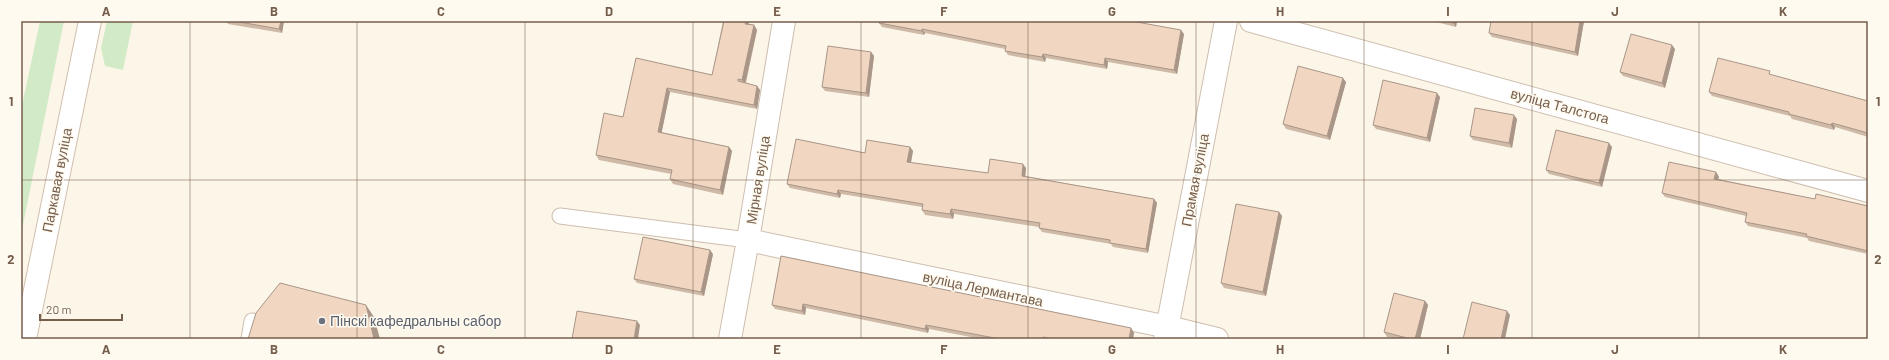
<svg xmlns="http://www.w3.org/2000/svg" width="1889" height="360" font-family="Barlow,sans-serif">
<rect width="100%" height="100%" fill="#fcf6e9"/>
<path fill="#d3eac7" d="M 40,21 L 64,21 L 21,235 L 21,110 Z
M 107,21 L 133,21 L 123,70 L 105,66 L 101,48 Z"/>
<g fill="none" stroke-linecap="round" stroke-linejoin="round">
<defs>
<path id="lane" d="M 560,216 L 748,240
M 249,339 L 252,321"/>
<path id="street" d="M 1251,21 L 1868,191
M 748,240 L 1168,327 L 1217,339
M 730,339 L 748,240 L 784,21
M 1165,339 L 1226,21"/>
<path id="secondary" d="M 25,339 L 90,21"/>
</defs>
<use href="#lane" stroke="#cebeaf" stroke-width="17"/>
<use href="#street" stroke="#cebeaf" stroke-width="24"/>
<use href="#secondary" stroke="#d1bfac" stroke-width="24"/>
<use href="#lane" stroke="#fff" stroke-width="15"/>
<use href="#street" stroke="#fff" stroke-width="22"/>
<use href="#secondary" stroke="#fff" stroke-width="22"/>
</g>
<path fill="#cfb9a7" d="M 226,21 L 284,21 L 282,33 L 228,24 Z
M 723,21 L 749,21 L 749,24 L 754,25 L 757,30 L 746,83 L 757,86 L 760,90 L 757,109 L 670,92 L 661,132 L 729,147 L 732,151 L 723,195 L 673,184 L 670,179 L 671,174 L 599,160 L 596,155 L 623,117 L 636,58 L 712,75 Z
M 1432,21 L 1457,21 L 1456,27 Z
M 1491,21 L 1584,21 L 1578,56 L 1492,37 L 1489,33 Z
M 879,23 L 1184,34 L 1177,74 L 1108,62 L 1107,69 L 1046,58 L 1045,62 L 1008,55 L 1005,51 L 1005,49 L 925,33 L 924,35 L 882,27 Z
M 1675,49 L 1665,88 L 1623,76 L 1620,72 Z
M 871,52 L 874,56 L 869,97 L 825,91 L 822,87 Z
M 1772,75 L 1868,101 L 1868,137 L 1835,127 L 1834,130 L 1792,119 L 1790,116 L 1712,96 L 1709,92 Z
M 1346,82 L 1330,140 L 1286,129 L 1283,124 Z
M 1440,97 L 1430,142 L 1376,129 L 1373,125 Z
M 1517,119 L 1512,148 L 1473,140 L 1470,136 Z
M 910,147 L 913,151 L 911,163 L 988,173 L 1026,168 L 1025,176 L 1154,199 L 1157,203 L 1148,253 L 1113,247 L 1111,244 L 1042,232 L 1039,228 L 1039,227 L 954,214 L 953,219 L 925,215 L 922,210 L 922,207 L 841,194 L 840,198 L 790,188 L 787,184 L 865,153 Z
M 1612,147 L 1602,187 L 1549,174 L 1546,170 Z
M 1716,172 L 1719,177 L 1718,179 L 1815,199 L 1868,206 L 1868,254 L 1809,241 L 1807,238 L 1748,226 L 1745,222 L 1746,216 L 1665,197 L 1662,193 Z
M 1279,212 L 1282,216 L 1266,296 L 1224,288 L 1221,283 Z
M 713,254 L 704,296 L 637,283 L 634,279 Z
M 781,256 L 1131,328 L 1134,333 L 1133,339 L 981,339 L 929,329 L 928,333 L 806,308 L 805,315 L 775,309 L 772,305 Z
M 1425,301 L 1428,305 L 1420,339 L 1397,339 L 1387,337 L 1384,332 Z"/>
<path fill="#a99688" d="M 281,21 L 284,21 L 282,33 L 279,29 Z
M 746,21 L 749,21 L 748,28 L 745,24 Z
M 1453,21 L 1457,21 L 1456,27 L 1453,23 Z
M 1580,21 L 1584,21 L 1578,56 L 1575,52 Z
M 754,25 L 757,30 L 745,84 L 742,80 Z
M 922,29 L 925,33 L 924,35 L 922,31 Z
M 1181,30 L 1184,34 L 1177,74 L 1174,70 Z
M 1672,45 L 1675,49 L 1665,88 L 1662,83 Z
M 871,52 L 874,56 L 869,97 L 866,93 Z
M 1043,54 L 1046,58 L 1045,62 L 1042,57 Z
M 1105,58 L 1108,62 L 1107,69 L 1104,65 Z
M 1343,78 L 1346,82 L 1330,140 L 1327,136 Z
M 757,86 L 760,90 L 757,109 L 754,105 Z
M 667,88 L 670,92 L 661,136 L 658,132 Z
M 1437,93 L 1440,97 L 1430,142 L 1427,138 Z
M 1514,115 L 1517,119 L 1512,148 L 1509,143 Z
M 1832,123 L 1835,127 L 1834,130 L 1831,125 Z
M 1609,143 L 1612,147 L 1602,187 L 1599,183 Z
M 729,147 L 732,151 L 723,195 L 720,190 Z
M 910,147 L 913,151 L 910,167 L 907,162 Z
M 1023,164 L 1026,168 L 1025,180 L 1022,176 Z
M 1716,172 L 1719,177 L 1717,183 L 1714,179 Z
M 838,190 L 841,194 L 840,198 L 837,194 Z
M 1154,199 L 1157,203 L 1148,253 L 1146,249 Z
M 951,209 L 954,214 L 953,219 L 950,214 Z
M 1279,212 L 1282,216 L 1266,296 L 1263,292 Z
M 710,250 L 713,254 L 704,296 L 701,292 Z
M 1425,301 L 1428,305 L 1420,339 L 1415,339 Z
M 803,304 L 806,308 L 805,315 L 802,311 Z
M 366,305 L 374,317 L 380,339 L 374,339 Z
M 1507,311 L 1510,315 L 1505,339 L 1501,339 Z
M 637,321 L 640,325 L 638,339 L 634,339 Z
M 926,325 L 929,329 L 928,333 L 925,329 Z
M 1131,328 L 1134,333 L 1133,339 L 1129,339 Z"/>
<path fill="#f1d7c2" stroke="#a99688" d="M 234,21 L 281,21 L 279,29 Z
M 724,21 L 746,21 L 745,24 L 754,25 L 742,80 L 738,79 L 738,81 L 757,86 L 754,105 L 667,88 L 658,132 L 729,147 L 720,190 L 670,179 L 672,170 L 596,155 L 604,113 L 623,117 L 636,58 L 712,75 Z
M 879,21 L 1131,21 L 1181,30 L 1174,70 L 1105,58 L 1104,65 L 1043,54 L 1042,57 L 1005,51 L 1006,46 L 922,29 L 922,31 L 879,23 Z
M 1446,21 L 1453,21 L 1453,23 Z
M 1491,21 L 1580,21 L 1575,52 L 1489,33 Z
M 1631,34 L 1672,45 L 1662,83 L 1620,72 Z
M 828,46 L 871,52 L 866,93 L 822,87 Z
M 1718,58 L 1770,71 L 1769,74 L 1868,101 L 1868,133 L 1832,123 L 1831,125 L 1789,114 L 1789,112 L 1709,92 Z
M 1298,66 L 1343,78 L 1327,136 L 1283,124 Z
M 1383,80 L 1437,93 L 1427,138 L 1373,125 Z
M 1475,108 L 1514,115 L 1509,143 L 1470,136 Z
M 1556,130 L 1609,143 L 1599,183 L 1546,170 Z
M 796,139 L 865,153 L 867,140 L 910,147 L 907,162 L 988,173 L 990,159 L 1023,164 L 1022,176 L 1154,199 L 1146,249 L 1110,243 L 1110,240 L 1039,228 L 1040,223 L 951,209 L 950,214 L 922,210 L 923,204 L 838,190 L 837,194 L 787,184 Z
M 1669,162 L 1716,172 L 1714,179 L 1815,199 L 1816,194 L 1868,206 L 1868,251 L 1806,236 L 1807,234 L 1745,222 L 1747,213 L 1662,193 Z
M 1236,204 L 1279,212 L 1263,292 L 1221,283 Z
M 643,237 L 710,250 L 701,292 L 634,279 Z
M 781,256 L 1131,328 L 1129,339 L 1053,339 L 1043,337 L 1043,339 L 1000,339 L 926,325 L 925,329 L 803,304 L 802,311 L 772,305 Z
M 280,283 L 366,305 L 374,339 L 248,339 L 256,313 Z
M 1394,293 L 1425,301 L 1415,339 L 1411,339 L 1384,332 Z
M 1472,302 L 1507,311 L 1501,339 L 1463,339 Z
M 577,311 L 637,321 L 634,339 L 572,339 Z"/>
<path fill="none" stroke="#765e4d" stroke-width="1" stroke-opacity="0.55" d="M 190,21 L 190,339M 357,21 L 357,339M 525,21 L 525,339M 693,21 L 693,339M 861,21 L 861,339M 1028,21 L 1028,339M 1196,21 L 1196,339M 1364,21 L 1364,339M 1532,21 L 1532,339M 1699,21 L 1699,339M 21,180 L 1868,180"/>
<circle fill="#6b7280" stroke="#fefaf0" stroke-width="1.5" cx="322" cy="321" r="4"/>
<g text-anchor="middle" stroke-width="3" stroke-linejoin="round" paint-order="stroke">
<g font-size="14" fill="#765e4d" stroke="#fefaf0">
<text transform="translate(1560 106) rotate(15)" y="5">вуліца Талстога</text>
<text transform="translate(57 180) rotate(-79)" y="5">Паркавая вуліца</text>
<text transform="translate(758 180) rotate(-81)" y="5">Мірная вуліца</text>
<text transform="translate(1195 180) rotate(-79)" y="5">Прамая вуліца</text>
<text transform="translate(983 289) rotate(12)" y="5">вуліца Лермантава</text>
</g>
<g font-size="14" fill="#5b616d" stroke="#fefaf0" text-anchor="start">
<text x="330" y="326">Пінскі кафедральны сабор</text>
</g>
</g>
<rect width="1889" height="360" fill="none" stroke="#fefaf0" stroke-width="44"/>
<path d="M40 314v6h82v-6" fill="none" stroke="#765e4d" stroke-width="2"/>
<text x="46" y="314" font-size="12" fill="#765e4d" stroke="#fefaf0" stroke-width="3" paint-order="stroke">20 m</text>
<rect x="22" y="22" width="1845" height="316" fill="none" stroke="#765e4d" stroke-width="1.5"/>
<g font-size="13" text-anchor="middle" font-weight="bold" fill="#765e4d">
<text x="106" y="16">A</text>
<text x="274" y="16">B</text>
<text x="441" y="16">C</text>
<text x="609" y="16">D</text>
<text x="777" y="16">E</text>
<text x="944" y="16">F</text>
<text x="1112" y="16">G</text>
<text x="1280" y="16">H</text>
<text x="1448" y="16">I</text>
<text x="1615" y="16">J</text>
<text x="1783" y="16">K</text>
<text x="11" y="106">1</text>
<text x="1878" y="106">1</text>
<text x="11" y="264">2</text>
<text x="1878" y="264">2</text>
<text x="106" y="354">A</text>
<text x="274" y="354">B</text>
<text x="441" y="354">C</text>
<text x="609" y="354">D</text>
<text x="777" y="354">E</text>
<text x="944" y="354">F</text>
<text x="1112" y="354">G</text>
<text x="1280" y="354">H</text>
<text x="1448" y="354">I</text>
<text x="1615" y="354">J</text>
<text x="1783" y="354">K</text>
</g>
</svg>
